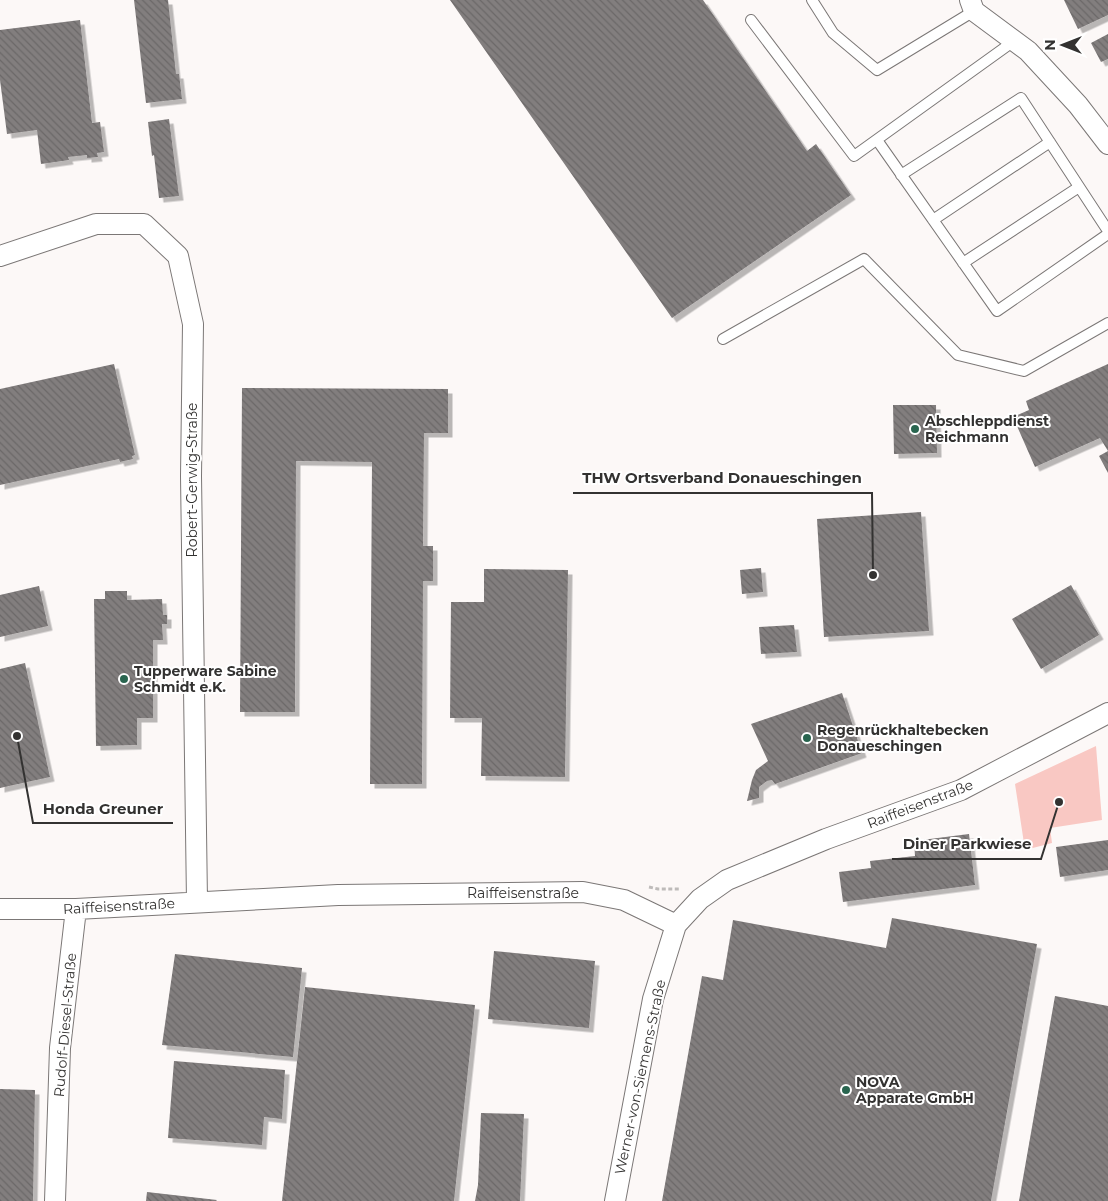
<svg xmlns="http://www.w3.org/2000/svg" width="1108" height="1201" font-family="Montserrat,sans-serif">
<defs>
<pattern id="building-back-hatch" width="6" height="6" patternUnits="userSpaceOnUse" patternTransform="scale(1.25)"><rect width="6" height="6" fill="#827e7e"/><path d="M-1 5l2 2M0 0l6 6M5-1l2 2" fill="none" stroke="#6b6868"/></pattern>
<filter id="shadow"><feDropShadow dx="4.5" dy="4.5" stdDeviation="0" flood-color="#0004"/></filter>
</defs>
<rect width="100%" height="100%" fill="#fcf8f7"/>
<path fill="#f9c8c3" d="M 1096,746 L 1102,820 L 1050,828 L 1052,843 L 1025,850 L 1015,784 Z"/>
<path fill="url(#building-back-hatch)" filter="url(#shadow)" d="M 134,0 L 168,0 L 176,74 L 179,74 L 182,99 L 146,103 Z
M 450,0 L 703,0 L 807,151 L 816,144 L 851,195 L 672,318 Z
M 1064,0 L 1108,0 L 1108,15 L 1078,29 Z
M 80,20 L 92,123 L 100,122 L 104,152 L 97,153 L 98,157 L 87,158 L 87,155 L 68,157 L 69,160 L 41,164 L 37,130 L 7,134 L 0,80 L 0,30 Z
M 1108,34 L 1108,59 L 1101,62 L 1091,43 Z
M 169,119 L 179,196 L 159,198 L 154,155 L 152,156 L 148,122 Z
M 114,364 L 135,455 L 132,456 L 133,459 L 120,462 L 119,459 L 0,485 L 0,389 Z
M 1108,364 L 1108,451 L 1100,438 L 1035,467 L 1013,417 L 1029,410 L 1026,401 Z
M 242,388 L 448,389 L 448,433 L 424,433 L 423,546 L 433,546 L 433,581 L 423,581 L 422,784 L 370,784 L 372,462 L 296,461 L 295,712 L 240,712 Z
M 893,405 L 936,405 L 937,453 L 894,454 Z
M 1108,451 L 1108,473 L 1099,456 Z
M 921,512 L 929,631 L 824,637 L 817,519 Z
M 761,568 L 763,592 L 742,594 L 740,570 Z
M 484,569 L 568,570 L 565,777 L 481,776 L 482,718 L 450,718 L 451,602 L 484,602 Z
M 1071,585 L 1099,635 L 1041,669 L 1012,619 Z
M 39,586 L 48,626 L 0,637 L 0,595 Z
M 105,591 L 127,591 L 127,600 L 162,599 L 163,615 L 167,615 L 167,624 L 162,624 L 163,640 L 153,640 L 153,718 L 137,718 L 137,745 L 96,746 L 94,599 L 105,599 Z
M 794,625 L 797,652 L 761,654 L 759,627 Z
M 25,663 L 50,777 L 0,788 L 0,669 Z
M 842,693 L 862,753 L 775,784 L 772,780 L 767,781 L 759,787 L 759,798 L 747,801 L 752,780 L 756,770 L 768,761 L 751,724 Z
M 969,834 L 975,885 L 843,902 L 839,872 L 871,868 L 870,861 L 915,856 L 914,841 Z
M 1108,840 L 1108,870 L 1060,877 L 1056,847 Z
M 892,918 L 1037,944 L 991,1201 L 662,1201 L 702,976 L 723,980 L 733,920 L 886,948 Z
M 494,951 L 595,961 L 589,1028 L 488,1019 Z
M 175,954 L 302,968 L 293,1057 L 162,1045 Z
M 305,987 L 475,1005 L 454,1201 L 282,1201 Z
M 1055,996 L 1108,1006 L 1108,1201 L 1019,1201 Z
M 174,1061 L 285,1070 L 282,1119 L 264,1117 L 262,1145 L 168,1138 Z
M 0,1089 L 35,1090 L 33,1201 L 0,1201 Z
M 481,1113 L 524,1114 L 520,1201 L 475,1201 L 478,1185 Z
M 147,1192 L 217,1200 L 216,1201 L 146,1201 Z"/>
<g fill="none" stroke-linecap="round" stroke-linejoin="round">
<defs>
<path id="lane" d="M 812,0 L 833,33 L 877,70 L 974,11
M 751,20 L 854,156 L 1014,41
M 877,140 L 997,311 L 1108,234
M 901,175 L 1021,98 L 1108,231
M 933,220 L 1050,142
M 963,263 L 1079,187
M 723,339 L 864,259 L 958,355 L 1024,371 L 1108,323"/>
<path id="street" d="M 970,0 L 974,11 L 1028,51 L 1078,105 L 1108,144
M 0,256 L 96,224 L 144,224 L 178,256 L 193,324 L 191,476 L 197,901
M 0,909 L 76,909 L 338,895 L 583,892 L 624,900 L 676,925 L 700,899 L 727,880 L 826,839 L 961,790 L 1108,713
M 55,1201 L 60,1048 L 76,909
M 615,1201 L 653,999 L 676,925"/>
</defs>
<use href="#lane" stroke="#7b7776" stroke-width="12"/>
<use href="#street" stroke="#7b7776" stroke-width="22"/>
<path stroke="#bebbba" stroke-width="3" stroke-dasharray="4 2.5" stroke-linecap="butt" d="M 649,887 L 658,889 L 680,889"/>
<use href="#lane" stroke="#fff" stroke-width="10"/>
<use href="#street" stroke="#fff" stroke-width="20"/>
</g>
<g fill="#29654f" stroke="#fff" stroke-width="2">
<circle cx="915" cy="429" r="5"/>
<circle cx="124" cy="679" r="5"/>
<circle cx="807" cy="738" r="5"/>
<circle cx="846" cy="1090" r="5"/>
</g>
<g text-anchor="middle" stroke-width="4" stroke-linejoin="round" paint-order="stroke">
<g font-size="14" font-weight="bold" fill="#333231" stroke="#fff" text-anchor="start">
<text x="925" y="426">Abschleppdienst<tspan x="925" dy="16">Reichmann</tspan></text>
<text x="134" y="676">Tupperware Sabine<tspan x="134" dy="16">Schmidt e.K.</tspan></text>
<text x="817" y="735">Regenrückhaltebecken<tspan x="817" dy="16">Donaueschingen</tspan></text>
<text x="856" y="1087">NOVA<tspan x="856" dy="16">Apparate GmbH</tspan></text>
</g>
<g font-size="14" fill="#333231" stroke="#fff">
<text transform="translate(192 480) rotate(-90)" y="5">Robert-Gerwig-Straße</text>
<text transform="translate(920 804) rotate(-21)" y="5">Raiffeisenstraße</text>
<text x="523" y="898">Raiffeisenstraße</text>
<text transform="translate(119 906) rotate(-3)" y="5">Raiffeisenstraße</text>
<text transform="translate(65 1025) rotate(-85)" y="5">Rudolf-Diesel-Straße</text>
<text transform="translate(640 1077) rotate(-78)" y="5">Werner-von-Siemens-Straße</text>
</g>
</g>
<path fill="none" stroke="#333231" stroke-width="2" d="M873 575L872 493H573M17 736L33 823H173M1059 802L1041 859H892"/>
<g fill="#333231" stroke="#fff" stroke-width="2">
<circle cx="873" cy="575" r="5"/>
<circle cx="17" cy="736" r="5"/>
<circle cx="1059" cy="802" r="5"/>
</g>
<g font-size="15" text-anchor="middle" font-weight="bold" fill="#333231" stroke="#fff" stroke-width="4" stroke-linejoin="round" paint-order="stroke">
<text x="722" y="483">THW Ortsverband Donaueschingen</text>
<text x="103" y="814">Honda Greuner</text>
<text x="967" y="849">Diner Parkwiese</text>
</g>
<g transform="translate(1063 45) rotate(270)" stroke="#ffffff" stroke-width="4" paint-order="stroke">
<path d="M0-4L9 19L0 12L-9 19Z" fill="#333231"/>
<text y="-8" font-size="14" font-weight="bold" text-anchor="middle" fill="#333231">N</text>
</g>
</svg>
